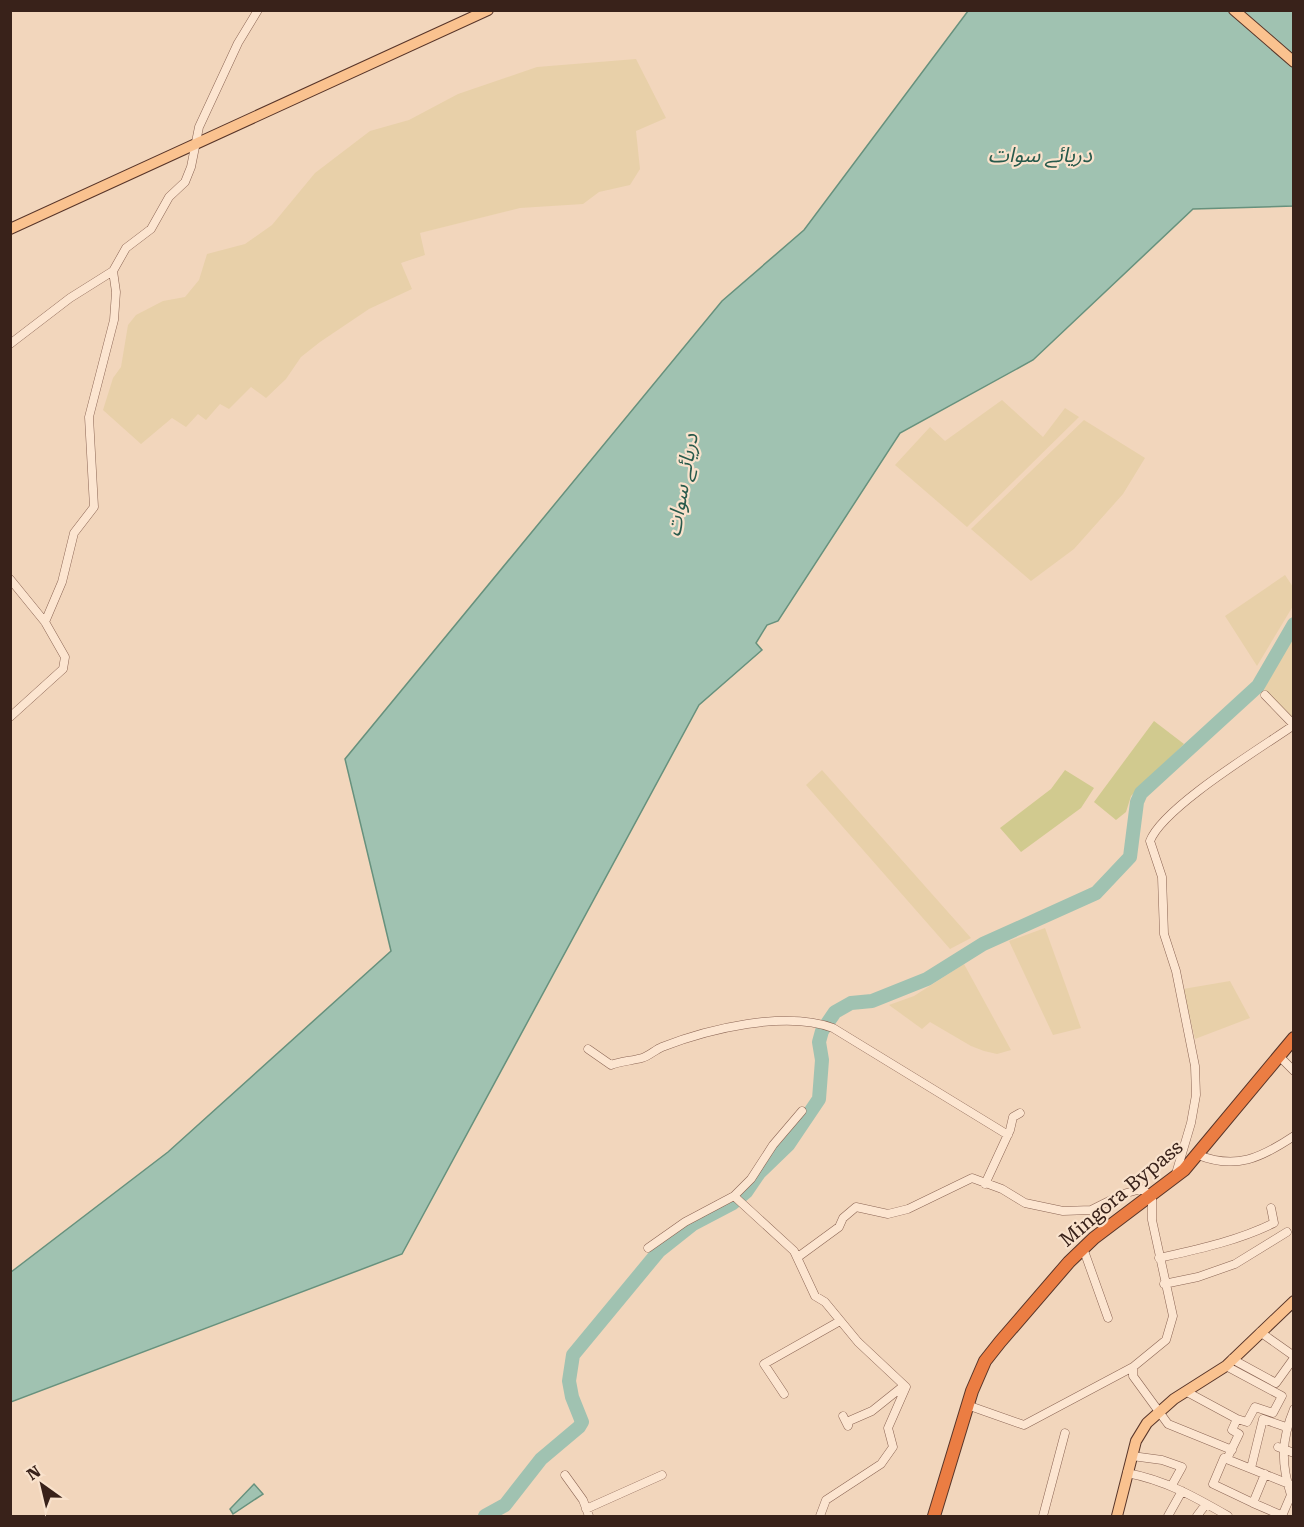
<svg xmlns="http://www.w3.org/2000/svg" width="1304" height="1527" font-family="'Roboto Serif','Noto Sans Arabic',serif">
<rect width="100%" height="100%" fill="#f2d6bc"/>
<path fill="#e8d0a9" d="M 636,59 L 666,118 L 636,131 L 640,169 L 630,185 L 599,192 L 583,204 L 520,208 L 420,233 L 425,255 L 401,263 L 412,289 L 369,309 L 320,342 L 301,357 L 286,379 L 266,398 L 251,387 L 229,409 L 220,404 L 206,420 L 198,414 L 186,427 L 172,418 L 141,444 L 103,410 L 113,378 L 121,367 L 128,325 L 136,315 L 163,301 L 185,297 L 199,280 L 207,254 L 245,244 L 272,225 L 315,173 L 370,131 L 409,120 L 458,94 L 537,67 Z
M 1002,400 L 1043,437 L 1065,408 L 1079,417 L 967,527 L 895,465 L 930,427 L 945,441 Z
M 1084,420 L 1145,458 L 1123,494 L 1074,549 L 1031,581 L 971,529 Z
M 1285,575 L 1293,587 L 1293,606 L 1257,666 L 1225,616 Z
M 1293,636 L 1293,721 L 1264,689 Z
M 822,770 L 971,938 L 950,949 L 806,785 Z
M 1045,928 L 1081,1028 L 1053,1035 L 1009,941 Z
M 964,964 L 1011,1050 L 997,1054 L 984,1051 L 971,1046 L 930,1022 L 922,1029 L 889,1005 L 914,996 Z
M 1230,981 L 1250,1018 L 1195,1039 L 1183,989 Z"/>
<path fill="#d1ca8f" d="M 1154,721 L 1184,744 L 1131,796 L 1126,812 L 1116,820 L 1094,802 Z
M 1065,770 L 1094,788 L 1081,808 L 1021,852 L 1000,828 L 1051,789 Z"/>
<path fill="#a0c2b1" stroke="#67917d" stroke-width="1.5" d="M 968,11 L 1293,11 L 1293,206 L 1193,209 L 1033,360 L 900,433 L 778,621 L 767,625 L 756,643 L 762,650 L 699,705 L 402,1254 L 11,1402 L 11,1272 L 168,1152 L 391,951 L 345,759 L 722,301 L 804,230 Z
M 254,1484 L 263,1494 L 233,1514 L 230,1509 Z"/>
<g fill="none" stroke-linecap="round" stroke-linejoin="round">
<path stroke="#a0c2b1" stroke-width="14" d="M 485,1516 L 505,1505 L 541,1459 L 579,1427 L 582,1422 L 572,1397 L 569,1381 L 573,1355 L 659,1251 L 693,1224 L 733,1203 L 746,1192 L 759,1173 L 788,1145 L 819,1099 L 822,1060 L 819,1042 L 822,1031 L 835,1012 L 851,1003 L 872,1001 L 927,979 L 983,944 L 1096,893 L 1130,857 L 1137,802 L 1141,793 L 1258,686 L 1294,624"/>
<defs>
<path id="minor" d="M 10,344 L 70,298 L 113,271 L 126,248 L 151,229 L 169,197 L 185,182 L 191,167 L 199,127 L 238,43 L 258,10
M 10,579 L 45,622 L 65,657 L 63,669 L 10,717
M 45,622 L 62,582 L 74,533 L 94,507 L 89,417 L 114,320 L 116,292 L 113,271
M 1265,695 L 1294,725
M 588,1049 L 611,1065 C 621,1061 631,1061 642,1058 C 649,1056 655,1050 662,1047 C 708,1029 786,1010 833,1028 L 1008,1135
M 1279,1056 L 1294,1071
M 1198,1155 C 1236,1170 1261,1158 1294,1136
M 1175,1177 L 1191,1123 L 1196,1095 L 1195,1066 L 1176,971 L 1164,934 L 1162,877 L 1150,841 C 1163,807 1261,748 1294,725
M 985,1184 L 1010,1130 L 1013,1117 L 1020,1113
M 734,1196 L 794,1251 L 815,1296 L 825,1302 L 858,1342 L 906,1387 L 888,1428 L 893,1447 L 881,1464 L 826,1500 L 820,1516
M 648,1248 L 685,1222 L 734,1196 L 751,1179 L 773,1145 L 802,1111
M 1083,1248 L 1108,1318
M 798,1257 L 839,1227 L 843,1218 L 856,1207 L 888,1214 L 908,1209 L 972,1178 L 1002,1189 L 1025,1203 L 1063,1211 L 1091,1210 L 1123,1194 L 1141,1189 L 1152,1196 L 1152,1220 L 1173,1316 L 1166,1340 L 1133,1367 L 1133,1376 L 1168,1424 L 1232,1450
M 1159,1258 C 1199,1249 1237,1241 1274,1223 L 1271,1208
M 1164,1284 L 1198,1277 L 1235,1264 L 1287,1232
M 1260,1332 L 1294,1356
M 1232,1359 L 1276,1383 L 1294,1358
M 1226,1366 L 1282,1396 L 1273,1413 L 1255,1407 L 1247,1422 L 1237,1419 L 1232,1430 L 1239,1434 L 1227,1459
M 1187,1392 L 1237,1419
M 784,1394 L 764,1364 L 840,1321
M 967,1405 L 1024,1425 L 1133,1367
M 843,1416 L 848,1426 L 849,1421 L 872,1411 L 902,1387
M 1278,1447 L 1294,1453
M 1132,1456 L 1162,1460 L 1182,1467 L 1172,1485
M 1251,1468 L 1263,1419 L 1286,1427
M 1127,1473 C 1165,1480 1195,1497 1228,1516
M 1265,1474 L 1253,1503 L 1283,1516
M 565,1475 L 583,1500 L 589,1516
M 1253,1503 L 1213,1484 L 1224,1458 L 1294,1486
M 586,1509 L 662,1475
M 1043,1516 L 1065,1433
M 1168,1516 L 1182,1491
M 1197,1516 L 1206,1504
M 1282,1516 L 1291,1495 C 1281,1464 1281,1440 1294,1409"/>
<path id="major" d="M 1234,10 L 1294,62
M 10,229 L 488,10
M 1117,1516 L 1136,1441 L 1147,1423 L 1174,1399 L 1226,1366 L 1294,1301"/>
<path id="highway" d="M 934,1516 L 972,1391 L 985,1361 L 1000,1342 L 1069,1262 L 1094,1238 L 1184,1170 L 1294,1038"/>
</defs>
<use href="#minor" stroke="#8b6554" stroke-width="9"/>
<use href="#major" stroke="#583529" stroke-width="12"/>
<use href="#highway" stroke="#583529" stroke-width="14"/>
<use href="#minor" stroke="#fce5d0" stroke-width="8"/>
<use href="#major" stroke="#fac28f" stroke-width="10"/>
<use href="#highway" stroke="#eb7d43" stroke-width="12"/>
</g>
<g text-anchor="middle" stroke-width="4.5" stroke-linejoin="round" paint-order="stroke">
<g font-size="20" fill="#39221a" stroke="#f9e2cc">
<text transform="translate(1121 1193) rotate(-40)" y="7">Mingora Bypass</text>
</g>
<g font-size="21" font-style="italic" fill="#285a4c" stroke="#f9e2cc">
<text x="1040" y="162">دریائے سوات</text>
<text transform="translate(682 485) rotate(-80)" y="7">دریائے سوات</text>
</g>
</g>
<rect width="1304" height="1527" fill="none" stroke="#39221a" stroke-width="24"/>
<g transform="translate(42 1485) rotate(326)" stroke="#f9e2cc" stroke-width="4.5" paint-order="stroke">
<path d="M0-4.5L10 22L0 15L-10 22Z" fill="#39221a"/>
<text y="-9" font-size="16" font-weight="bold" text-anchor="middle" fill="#39221a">N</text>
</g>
</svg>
